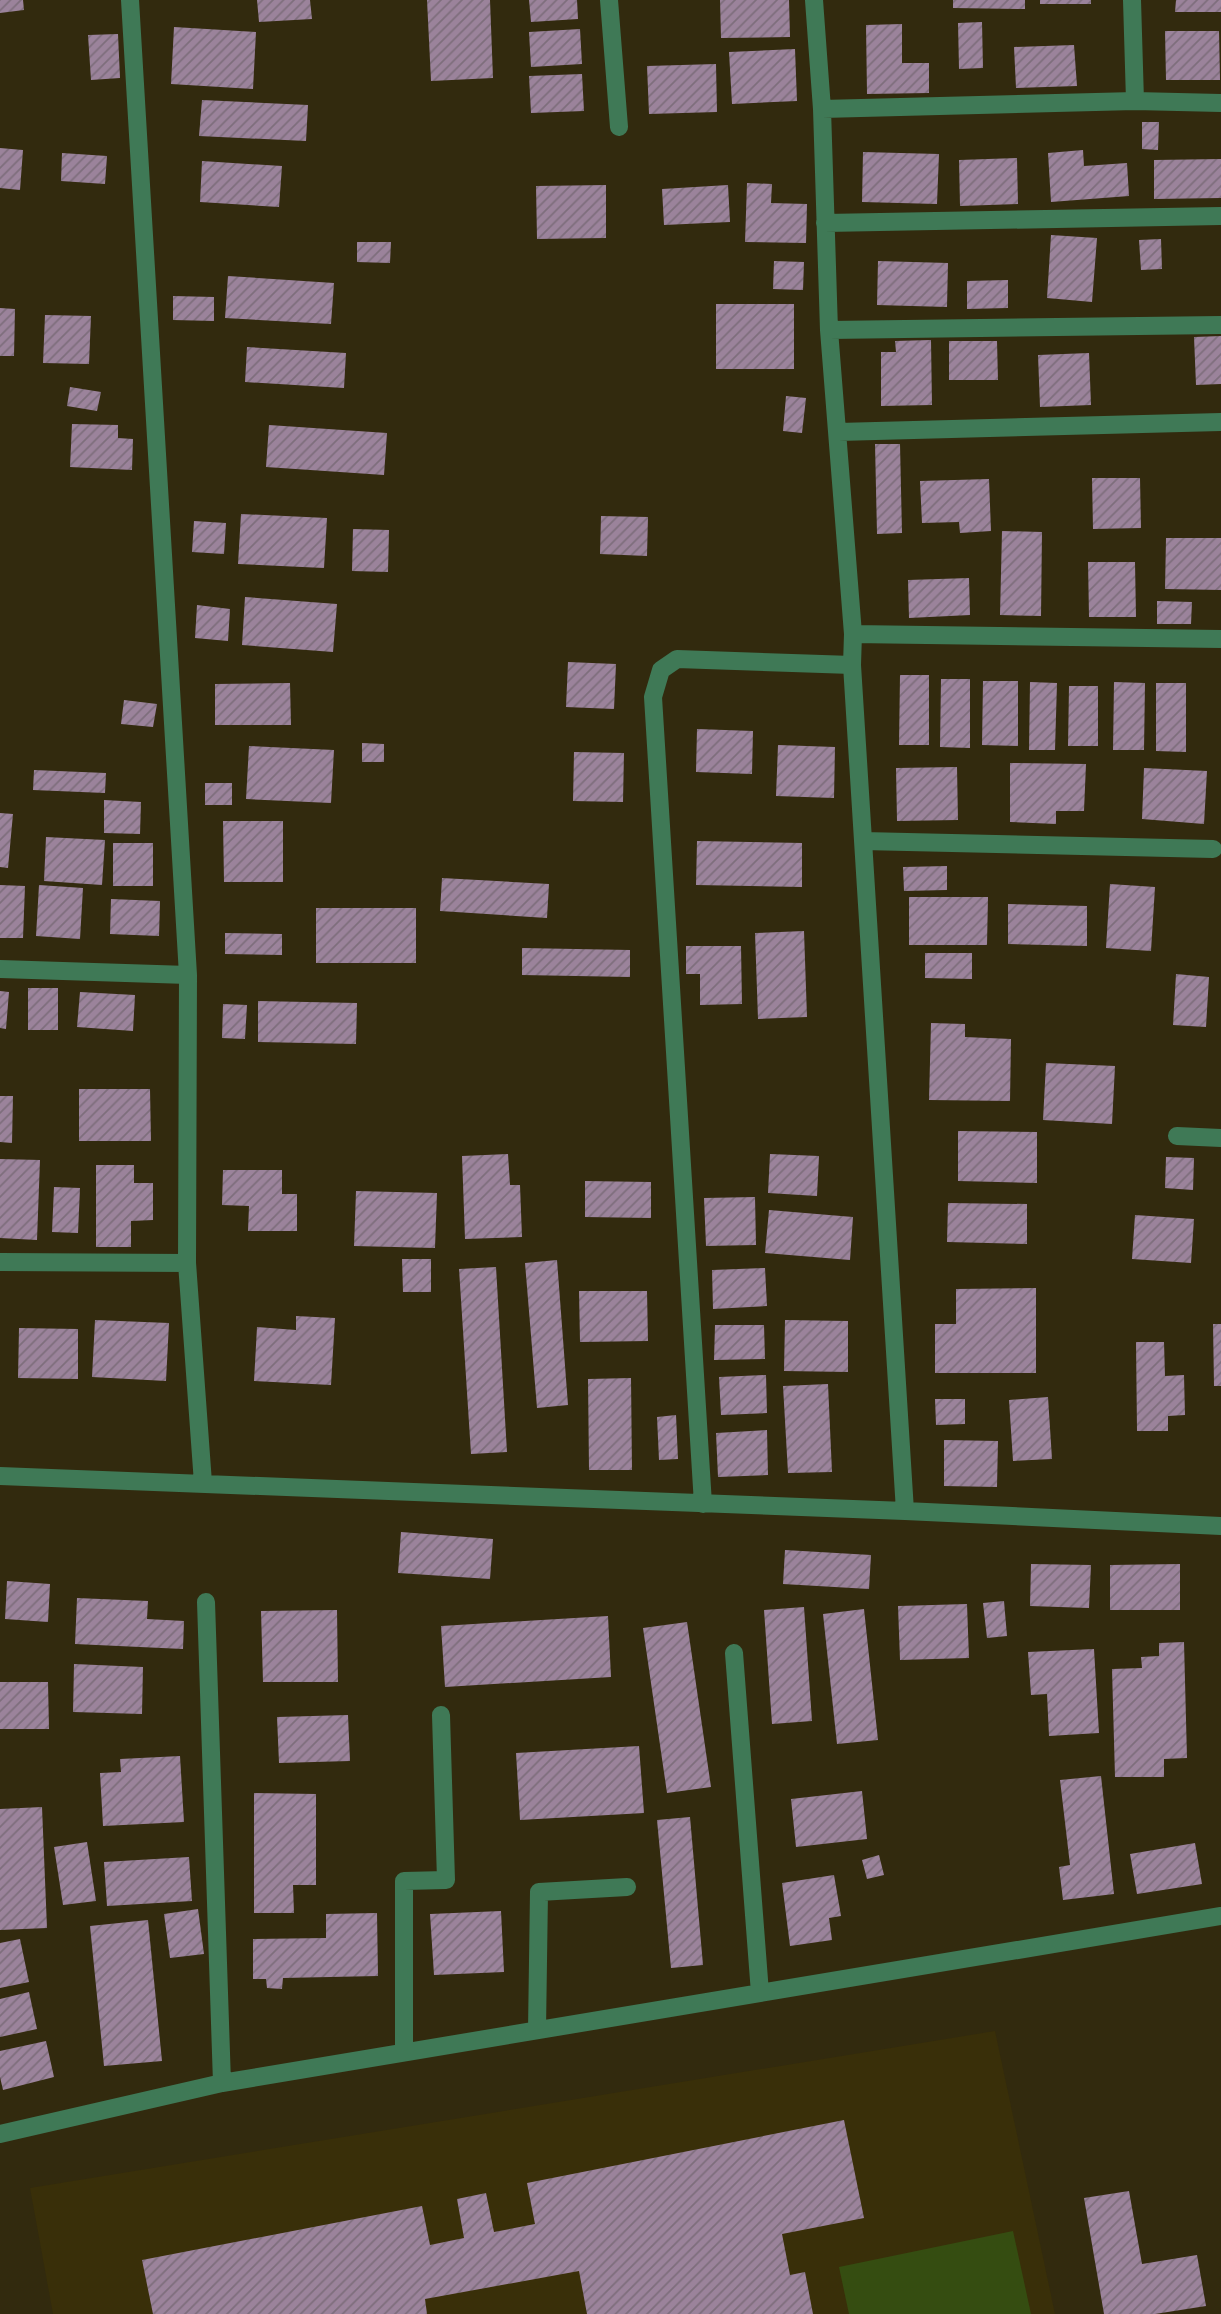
<svg xmlns="http://www.w3.org/2000/svg" width="1221" height="2314" font-family="'Nunito Sans',sans-serif">
<defs>
<pattern id="building-hatch" width="6" height="6" patternUnits="userSpaceOnUse" patternTransform="scale(1.75)"><rect width="6" height="6" fill="#9b839b"/><path d="M-1 1l2-2M0 6l6-6M5 7l2-2" fill="none" stroke="#7e6e7c"/></pattern>
</defs>
<rect width="100%" height="100%" fill="#322a0e"/>
<path fill="#392f09" d="M 995,2031 L 1055,2314 L 53,2314 L 30,2188 Z"/>
<path fill="#354d11" d="M 1013,2231 L 1031,2314 L 849,2314 L 839,2267 Z"/>
<path fill="url(#building-hatch)" d="M 0,0 L 23,0 L 24,10 L 0,13 Z
M 257,0 L 310,0 L 312,19 L 259,22 Z
M 427,0 L 490,0 L 493,78 L 431,81 Z
M 529,0 L 577,0 L 578,19 L 531,22 Z
M 720,0 L 789,0 L 790,37 L 721,38 Z
M 953,0 L 1025,0 L 1025,9 L 953,8 Z
M 1040,0 L 1091,0 L 1091,4 L 1040,4 Z
M 1176,0 L 1221,0 L 1221,12 L 1175,12 Z
M 982,22 L 983,68 L 959,69 L 958,23 Z
M 902,24 L 902,63 L 929,63 L 929,93 L 867,94 L 866,25 Z
M 174,27 L 256,32 L 253,89 L 171,84 Z
M 580,29 L 582,64 L 531,67 L 529,32 Z
M 1165,31 L 1219,31 L 1220,80 L 1166,80 Z
M 118,34 L 120,78 L 91,80 L 88,35 Z
M 1074,45 L 1077,86 L 1016,88 L 1014,47 Z
M 795,49 L 797,101 L 732,104 L 729,52 Z
M 716,64 L 717,112 L 649,114 L 647,66 Z
M 582,74 L 584,111 L 531,113 L 529,76 Z
M 202,100 L 308,105 L 306,141 L 199,136 Z
M 1142,122 L 1159,122 L 1158,150 L 1142,149 Z
M 0,148 L 23,150 L 20,190 L 0,188 Z
M 1083,150 L 1084,166 L 1127,163 L 1129,196 L 1051,202 L 1048,153 Z
M 863,152 L 939,154 L 937,204 L 862,202 Z
M 62,153 L 107,156 L 105,184 L 61,181 Z
M 1017,158 L 1018,204 L 960,206 L 959,160 Z
M 1221,159 L 1221,198 L 1154,199 L 1154,160 Z
M 202,161 L 282,166 L 279,207 L 200,202 Z
M 747,183 L 772,184 L 771,203 L 807,204 L 806,243 L 745,242 Z
M 606,185 L 606,238 L 537,239 L 536,186 Z
M 728,185 L 730,222 L 664,225 L 662,189 Z
M 1051,235 L 1097,238 L 1092,302 L 1047,298 Z
M 1161,239 L 1162,269 L 1141,270 L 1139,240 Z
M 357,242 L 391,242 L 390,263 L 357,262 Z
M 774,261 L 804,262 L 803,290 L 773,289 Z
M 878,261 L 948,263 L 947,307 L 877,305 Z
M 228,276 L 334,283 L 331,324 L 225,318 Z
M 1008,280 L 1008,308 L 967,309 L 967,281 Z
M 173,296 L 214,297 L 214,321 L 173,320 Z
M 716,304 L 794,304 L 794,369 L 716,369 Z
M 0,308 L 15,309 L 14,356 L 0,356 Z
M 45,315 L 91,316 L 89,364 L 43,363 Z
M 1221,336 L 1221,384 L 1196,385 L 1194,337 Z
M 931,340 L 932,405 L 881,406 L 881,352 L 896,352 L 895,341 Z
M 949,341 L 997,341 L 998,380 L 949,380 Z
M 247,347 L 346,353 L 344,388 L 245,382 Z
M 1089,353 L 1091,405 L 1040,407 L 1038,355 Z
M 70,387 L 101,392 L 97,411 L 67,406 Z
M 786,396 L 806,398 L 802,433 L 783,431 Z
M 72,424 L 118,425 L 118,438 L 133,439 L 132,470 L 70,467 Z
M 269,425 L 387,433 L 384,475 L 266,467 Z
M 875,444 L 900,444 L 902,533 L 877,534 Z
M 1092,478 L 1140,478 L 1141,528 L 1093,529 Z
M 989,479 L 991,531 L 960,533 L 959,522 L 922,523 L 920,481 Z
M 241,514 L 327,518 L 324,568 L 238,564 Z
M 601,516 L 648,517 L 647,556 L 600,554 Z
M 194,521 L 226,523 L 224,554 L 192,552 Z
M 353,529 L 389,530 L 388,572 L 352,571 Z
M 1002,531 L 1042,532 L 1041,616 L 1000,615 Z
M 1166,538 L 1221,538 L 1221,590 L 1165,589 Z
M 1088,562 L 1135,562 L 1136,617 L 1089,617 Z
M 969,578 L 970,615 L 909,618 L 908,580 Z
M 245,597 L 337,604 L 333,652 L 242,645 Z
M 1157,601 L 1192,602 L 1191,624 L 1157,624 Z
M 197,605 L 230,609 L 228,641 L 195,638 Z
M 568,662 L 616,664 L 614,709 L 566,707 Z
M 900,675 L 929,675 L 929,745 L 899,745 Z
M 941,679 L 970,679 L 970,748 L 940,747 Z
M 983,681 L 1018,681 L 1018,746 L 982,745 Z
M 1030,682 L 1057,683 L 1055,750 L 1029,750 Z
M 1114,682 L 1145,683 L 1144,750 L 1113,750 Z
M 290,683 L 291,725 L 215,725 L 215,684 Z
M 1156,683 L 1186,683 L 1186,752 L 1156,751 Z
M 1069,686 L 1098,686 L 1098,746 L 1068,746 Z
M 124,700 L 157,704 L 153,727 L 121,724 Z
M 697,729 L 753,731 L 752,774 L 696,772 Z
M 362,743 L 384,744 L 384,762 L 362,762 Z
M 778,745 L 835,747 L 834,798 L 776,796 Z
M 249,746 L 334,750 L 331,803 L 246,799 Z
M 574,752 L 624,753 L 623,802 L 573,801 Z
M 1010,763 L 1086,764 L 1084,811 L 1056,811 L 1056,824 L 1010,822 Z
M 957,767 L 958,820 L 897,821 L 896,768 Z
M 1144,768 L 1207,771 L 1204,824 L 1142,819 Z
M 34,770 L 106,773 L 105,793 L 33,790 Z
M 205,783 L 232,783 L 232,805 L 205,805 Z
M 104,800 L 141,802 L 140,834 L 104,833 Z
M 0,813 L 13,814 L 8,868 L 0,867 Z
M 223,821 L 283,821 L 283,882 L 224,882 Z
M 46,837 L 105,840 L 102,885 L 44,881 Z
M 697,841 L 802,843 L 802,887 L 696,885 Z
M 113,843 L 153,843 L 153,886 L 113,886 Z
M 947,866 L 947,890 L 904,891 L 903,867 Z
M 442,878 L 549,884 L 547,918 L 440,911 Z
M 1110,884 L 1155,887 L 1151,951 L 1106,948 Z
M 0,885 L 25,886 L 23,938 L 0,938 Z
M 39,885 L 83,888 L 80,939 L 36,936 Z
M 909,897 L 988,897 L 987,945 L 909,945 Z
M 111,899 L 160,901 L 159,936 L 110,934 Z
M 1008,904 L 1087,906 L 1087,946 L 1008,944 Z
M 316,908 L 416,908 L 416,963 L 316,963 Z
M 804,931 L 807,1017 L 758,1019 L 755,933 Z
M 225,933 L 282,934 L 282,955 L 225,954 Z
M 686,946 L 741,946 L 742,1004 L 700,1005 L 700,974 L 686,974 Z
M 522,948 L 630,950 L 630,977 L 522,975 Z
M 925,953 L 972,953 L 972,979 L 925,978 Z
M 1176,974 L 1209,977 L 1206,1027 L 1173,1025 Z
M 28,988 L 58,988 L 58,1030 L 28,1030 Z
M 0,991 L 9,992 L 6,1029 L 0,1028 Z
M 80,992 L 135,995 L 133,1031 L 77,1027 Z
M 258,1001 L 357,1003 L 356,1044 L 258,1042 Z
M 223,1004 L 247,1005 L 245,1039 L 222,1038 Z
M 931,1023 L 965,1024 L 965,1037 L 1011,1039 L 1010,1101 L 929,1100 Z
M 1046,1063 L 1115,1066 L 1112,1124 L 1043,1120 Z
M 79,1089 L 150,1089 L 151,1141 L 79,1141 Z
M 0,1096 L 13,1096 L 12,1143 L 0,1142 Z
M 958,1131 L 1037,1132 L 1037,1183 L 958,1181 Z
M 508,1154 L 510,1185 L 520,1185 L 522,1237 L 465,1239 L 462,1156 Z
M 770,1154 L 819,1156 L 817,1196 L 768,1193 Z
M 1166,1157 L 1194,1158 L 1193,1190 L 1165,1188 Z
M 0,1159 L 40,1160 L 37,1240 L 0,1238 Z
M 96,1165 L 134,1165 L 134,1183 L 153,1183 L 153,1220 L 131,1221 L 131,1247 L 96,1247 Z
M 223,1170 L 282,1170 L 282,1194 L 297,1194 L 297,1231 L 248,1231 L 249,1206 L 222,1205 Z
M 585,1181 L 651,1182 L 651,1218 L 585,1217 Z
M 54,1187 L 80,1188 L 78,1233 L 52,1232 Z
M 356,1191 L 437,1193 L 435,1248 L 354,1246 Z
M 755,1197 L 756,1245 L 706,1246 L 704,1198 Z
M 948,1203 L 1027,1204 L 1027,1244 L 947,1242 Z
M 769,1210 L 853,1217 L 850,1260 L 765,1253 Z
M 1135,1215 L 1194,1219 L 1191,1263 L 1132,1259 Z
M 402,1259 L 431,1259 L 431,1292 L 403,1292 Z
M 557,1260 L 568,1405 L 537,1408 L 525,1263 Z
M 496,1267 L 507,1452 L 471,1454 L 459,1269 Z
M 765,1268 L 767,1306 L 713,1309 L 712,1270 Z
M 1036,1288 L 1036,1373 L 935,1373 L 935,1324 L 956,1324 L 956,1289 Z
M 579,1291 L 647,1291 L 648,1341 L 580,1342 Z
M 296,1316 L 335,1318 L 331,1385 L 254,1381 L 257,1327 L 296,1330 Z
M 95,1320 L 169,1323 L 166,1381 L 92,1377 Z
M 785,1320 L 848,1321 L 848,1372 L 784,1371 Z
M 1213,1324 L 1221,1324 L 1221,1386 L 1214,1386 Z
M 715,1325 L 764,1325 L 765,1359 L 714,1360 Z
M 19,1328 L 78,1329 L 78,1379 L 18,1378 Z
M 1136,1342 L 1164,1342 L 1165,1376 L 1184,1375 L 1185,1415 L 1168,1416 L 1168,1431 L 1137,1431 Z
M 766,1375 L 767,1413 L 721,1415 L 719,1377 Z
M 631,1378 L 632,1470 L 589,1470 L 588,1379 Z
M 828,1384 L 832,1472 L 788,1473 L 783,1386 Z
M 1048,1397 L 1052,1459 L 1013,1461 L 1009,1400 Z
M 935,1399 L 965,1399 L 965,1424 L 936,1425 Z
M 676,1415 L 678,1459 L 659,1460 L 657,1417 Z
M 767,1430 L 768,1475 L 718,1477 L 716,1433 Z
M 944,1440 L 998,1441 L 997,1487 L 944,1486 Z
M 401,1532 L 493,1539 L 490,1579 L 398,1573 Z
M 785,1550 L 871,1555 L 869,1589 L 783,1584 Z
M 1031,1564 L 1091,1565 L 1089,1608 L 1030,1606 Z
M 1180,1564 L 1180,1610 L 1110,1610 L 1110,1565 Z
M 7,1581 L 50,1584 L 48,1622 L 5,1619 Z
M 77,1598 L 148,1601 L 147,1619 L 184,1621 L 183,1649 L 75,1644 Z
M 1004,1601 L 1007,1636 L 987,1638 L 983,1603 Z
M 967,1604 L 969,1658 L 900,1660 L 898,1606 Z
M 804,1607 L 812,1721 L 772,1724 L 764,1610 Z
M 864,1609 L 878,1740 L 837,1744 L 823,1614 Z
M 337,1610 L 338,1682 L 263,1682 L 261,1611 Z
M 608,1616 L 611,1677 L 445,1687 L 441,1626 Z
M 687,1622 L 711,1787 L 667,1793 L 643,1628 Z
M 1184,1642 L 1187,1758 L 1164,1759 L 1164,1777 L 1115,1777 L 1112,1669 L 1142,1668 L 1141,1657 L 1159,1656 L 1159,1643 Z
M 1094,1649 L 1099,1733 L 1049,1736 L 1047,1694 L 1031,1695 L 1028,1652 Z
M 74,1664 L 143,1667 L 142,1714 L 73,1712 Z
M 0,1682 L 48,1682 L 49,1729 L 0,1729 Z
M 348,1715 L 350,1761 L 279,1763 L 277,1717 Z
M 639,1746 L 644,1813 L 520,1820 L 516,1753 Z
M 180,1756 L 184,1822 L 103,1826 L 100,1773 L 121,1772 L 120,1759 Z
M 1101,1776 L 1114,1894 L 1063,1900 L 1059,1867 L 1070,1865 L 1060,1780 Z
M 862,1791 L 867,1839 L 796,1847 L 791,1799 Z
M 254,1793 L 316,1794 L 316,1885 L 293,1885 L 294,1913 L 254,1913 Z
M 42,1807 L 47,1928 L 0,1930 L 0,1809 Z
M 690,1817 L 703,1965 L 671,1968 L 657,1820 Z
M 87,1842 L 96,1901 L 63,1905 L 54,1847 Z
M 1195,1843 L 1202,1884 L 1137,1894 L 1130,1854 Z
M 879,1855 L 884,1875 L 867,1879 L 862,1860 Z
M 189,1857 L 192,1901 L 107,1906 L 104,1862 Z
M 834,1875 L 841,1916 L 829,1918 L 832,1940 L 790,1946 L 782,1883 Z
M 198,1909 L 204,1954 L 170,1958 L 164,1914 Z
M 501,1911 L 504,1972 L 434,1975 L 430,1914 Z
M 377,1913 L 378,1976 L 283,1978 L 282,1989 L 267,1988 L 266,1979 L 253,1979 L 253,1939 L 326,1938 L 326,1914 Z
M 148,1920 L 162,2061 L 104,2066 L 90,1926 Z
M 20,1939 L 29,1982 L 0,1988 L 0,1943 Z
M 29,1992 L 37,2029 L 0,2037 L 0,1999 Z
M 46,2041 L 54,2077 L 3,2090 L 0,2077 L 0,2051 Z
M 844,2120 L 864,2218 L 782,2234 L 790,2275 L 805,2272 L 813,2314 L 587,2314 L 579,2271 L 425,2299 L 427,2314 L 153,2314 L 142,2260 L 422,2206 L 430,2245 L 464,2238 L 457,2199 L 486,2193 L 494,2232 L 535,2224 L 527,2183 Z
M 1129,2191 L 1142,2264 L 1197,2255 L 1206,2306 L 1155,2314 L 1104,2314 L 1084,2198 Z"/>
<g fill="none" stroke-linecap="round" stroke-linejoin="round">
<path stroke="#3f7956" stroke-width="18" d="M 130,0 L 188,975 L 187,1263 L 203,1483
M 609,0 L 619,127
M 814,0 L 822,109 L 829,330 L 853,634 L 852,665 L 905,1511
M 1132,0 L 1135,101
M 822,109 L 1135,101 L 1221,103
M 825,223 L 1221,216
M 829,330 L 1221,325
M 838,432 L 1221,422
M 853,634 L 1221,639
M 863,841 L 1213,849
M 0,969 L 188,975
M 1177,1136 L 1221,1138
M 0,1262 L 187,1263
M 0,1476 L 905,1511 L 1221,1526
M 703,1504 L 653,697 L 661,670 L 677,659 L 852,665
M 206,1602 L 222,2083
M 734,1653 L 760,1993
M 537,2030 L 539,1892 L 627,1887
M 404,2052 L 404,1881 L 446,1880 L 441,1715
M 0,2134 L 222,2083 L 1221,1916"/>
</g>
</svg>
